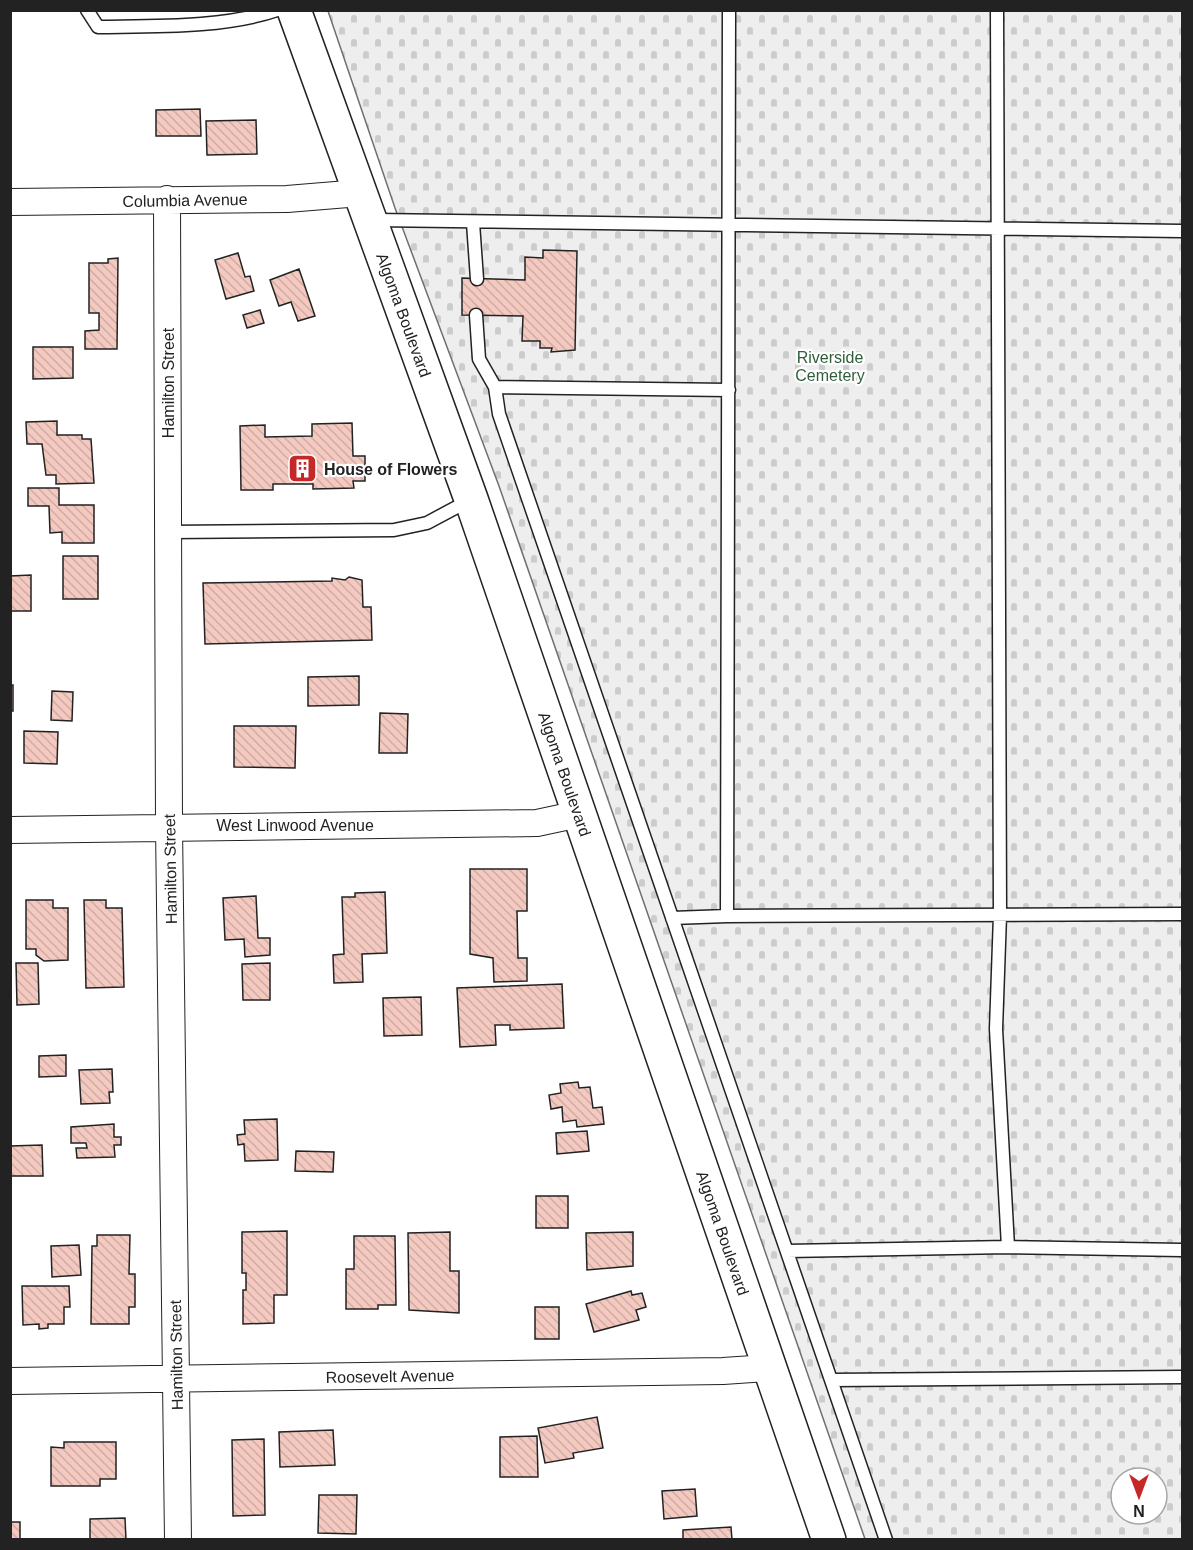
<svg xmlns="http://www.w3.org/2000/svg" width="1193" height="1550" font-family="Helvetica,sans-serif">
<defs>
<pattern id="cemetery-stones" width="16" height="16" patternUnits="userSpaceOnUse" patternTransform="scale(1.5)"><rect width="16" height="16" fill="#eee"/><path d="M2 7V4a2 2 0 0 1 4 0v3zM10 15v-3a2 2 0 0 1 4 0v3z" fill="#ccc"/></pattern>
<pattern id="building-back-hatch" width="6" height="6" patternUnits="userSpaceOnUse" patternTransform="scale(1.5)"><rect width="6" height="6" fill="#f3c9c0"/><path d="M-1 5l2 2M0 0l6 6M5-1l2 2" fill="none" stroke="#d0aca5"/></pattern>
</defs>
<rect width="100%" height="100%" fill="#fff"/>
<path fill="url(#cemetery-stones)" stroke="#6f6f6f" stroke-width="1.5" fill-rule="evenodd" d="M 328,11 L 1182,11 L 1182,1539 L 865,1539 L 499,486 L 395,208 ZM 1121,1478 L 1157,1478 L 1157,1514 L 1121,1514 Z"/>
<path fill="url(#building-back-hatch)" stroke="#222" stroke-width="1.5" d="M 200,109 L 201,136 L 156,136 L 156,110 Z
M 256,120 L 257,154 L 207,155 L 206,121 Z
M 543,250 L 577,251 L 575,350 L 551,352 L 552,348 L 540,348 L 540,341 L 522,341 L 523,316 L 462,315 L 462,278 L 525,280 L 525,257 L 543,258 Z
M 238,253 L 245,277 L 250,276 L 254,291 L 226,299 L 215,260 Z
M 118,258 L 117,349 L 85,349 L 85,331 L 99,330 L 99,313 L 89,313 L 89,263 L 108,263 L 108,259 Z
M 299,269 L 315,316 L 298,321 L 291,302 L 279,306 L 270,280 Z
M 260,310 L 264,323 L 247,328 L 243,315 Z
M 33,347 L 73,347 L 73,378 L 33,379 Z
M 57,421 L 57,435 L 82,435 L 82,439 L 91,439 L 94,483 L 56,484 L 56,475 L 46,475 L 42,444 L 27,444 L 26,422 Z
M 352,423 L 353,456 L 365,456 L 365,481 L 353,481 L 354,488 L 313,489 L 313,484 L 273,484 L 273,490 L 241,490 L 240,426 L 265,425 L 265,437 L 312,436 L 312,424 Z
M 28,488 L 59,488 L 59,505 L 94,505 L 94,543 L 62,543 L 62,532 L 50,533 L 49,506 L 28,506 Z
M 63,556 L 98,556 L 98,599 L 63,599 Z
M 31,575 L 31,611 L 10,611 L 10,576 Z
M 349,577 L 362,580 L 363,607 L 371,607 L 372,640 L 205,644 L 203,583 L 332,581 L 332,578 L 345,580 Z
M 359,676 L 359,705 L 308,706 L 308,677 Z
M 10,685 L 13,685 L 13,711 L 10,711 Z
M 52,691 L 73,692 L 72,721 L 51,720 Z
M 380,713 L 408,714 L 407,753 L 379,753 Z
M 234,726 L 296,726 L 295,768 L 234,767 Z
M 24,731 L 58,732 L 57,764 L 24,763 Z
M 470,869 L 527,869 L 527,911 L 517,911 L 518,958 L 527,958 L 527,981 L 494,982 L 493,958 L 470,954 Z
M 385,892 L 387,953 L 362,954 L 363,982 L 334,983 L 333,955 L 344,954 L 342,897 L 355,897 L 355,893 Z
M 256,896 L 258,938 L 270,938 L 270,955 L 245,957 L 244,939 L 225,940 L 223,898 Z
M 26,900 L 53,900 L 53,908 L 68,908 L 68,960 L 44,961 L 36,955 L 36,949 L 26,949 Z
M 84,900 L 106,900 L 106,908 L 122,908 L 124,987 L 86,988 Z
M 16,963 L 38,963 L 39,1004 L 17,1005 Z
M 270,963 L 270,1000 L 243,1000 L 242,964 Z
M 562,984 L 564,1028 L 510,1030 L 510,1025 L 495,1025 L 496,1045 L 460,1047 L 457,988 Z
M 421,997 L 422,1035 L 384,1036 L 383,998 Z
M 66,1055 L 66,1076 L 39,1077 L 39,1056 Z
M 112,1069 L 113,1092 L 109,1092 L 110,1103 L 81,1104 L 79,1070 Z
M 578,1082 L 579,1088 L 590,1087 L 593,1108 L 602,1107 L 604,1124 L 577,1127 L 576,1120 L 563,1122 L 562,1107 L 551,1109 L 549,1095 L 561,1093 L 560,1084 Z
M 277,1119 L 278,1160 L 245,1161 L 244,1144 L 238,1145 L 237,1135 L 245,1134 L 244,1120 Z
M 114,1124 L 114,1137 L 121,1137 L 121,1145 L 114,1145 L 115,1157 L 77,1158 L 76,1148 L 87,1148 L 86,1143 L 71,1143 L 71,1127 Z
M 587,1131 L 589,1151 L 557,1154 L 556,1133 Z
M 42,1145 L 43,1176 L 10,1176 L 10,1146 Z
M 296,1151 L 334,1152 L 333,1172 L 295,1171 Z
M 536,1196 L 568,1196 L 568,1228 L 536,1228 Z
M 287,1231 L 287,1295 L 274,1295 L 274,1323 L 243,1324 L 243,1290 L 246,1290 L 246,1273 L 242,1273 L 242,1232 Z
M 450,1232 L 450,1271 L 459,1271 L 459,1313 L 409,1310 L 408,1233 Z
M 633,1232 L 633,1266 L 587,1270 L 586,1233 Z
M 97,1235 L 130,1235 L 129,1274 L 135,1274 L 135,1307 L 129,1307 L 129,1324 L 91,1324 L 92,1246 L 97,1246 Z
M 354,1236 L 395,1236 L 396,1305 L 378,1305 L 378,1309 L 346,1309 L 346,1269 L 354,1269 Z
M 79,1245 L 81,1275 L 52,1277 L 51,1246 Z
M 22,1286 L 69,1286 L 70,1307 L 64,1307 L 64,1324 L 48,1324 L 48,1328 L 39,1329 L 39,1324 L 23,1325 Z
M 631,1291 L 632,1295 L 642,1293 L 646,1307 L 636,1310 L 639,1320 L 594,1332 L 586,1304 Z
M 535,1307 L 559,1307 L 559,1339 L 535,1339 Z
M 597,1417 L 603,1448 L 573,1453 L 574,1458 L 545,1463 L 538,1428 Z
M 333,1430 L 335,1465 L 280,1467 L 279,1432 Z
M 537,1436 L 538,1477 L 500,1477 L 500,1437 Z
M 264,1439 L 265,1515 L 233,1516 L 232,1440 Z
M 64,1442 L 116,1442 L 116,1479 L 100,1479 L 100,1486 L 51,1486 L 51,1447 L 64,1448 Z
M 695,1489 L 697,1516 L 664,1519 L 662,1491 Z
M 319,1495 L 357,1495 L 356,1534 L 318,1533 Z
M 125,1518 L 126,1540 L 90,1540 L 90,1519 Z
M 10,1522 L 20,1522 L 20,1540 L 10,1540 Z
M 731,1527 L 732,1540 L 683,1540 L 683,1530 Z"/>
<g fill="none" stroke-linecap="round" stroke-linejoin="round">
<defs>
<path id="service" d="M 87,10 L 98,27 C 153,26 225,28 277,10
M 997,10 L 1000,915 L 996,1029 L 1008,1247
M 374,220 L 1182,231
M 473,223 L 477,279
M 476,315 L 479,359 L 495,387 L 499,414 L 886,1540
M 495,387 L 729,390
M 169,532 L 394,530 L 427,523 L 470,500
M 727,916 L 1182,914
M 672,918 L 727,916 L 729,10
M 787,1251 L 1008,1247 L 1182,1250
M 832,1380 L 1182,1377"/>
<path id="minor" d="M 167,199 L 169,826 L 178,1540
M 10,202 L 287,199 L 360,193
M 10,830 L 537,823 L 579,814
M 10,1381 L 723,1371 L 769,1368"/>
<path id="primary" d="M 294,10 L 471,499 L 829,1540"/>
</defs>
<use href="#service" stroke="#222" stroke-width="15"/>
<use href="#minor" stroke="#222" stroke-width="28"/>
<use href="#primary" stroke="#222" stroke-width="36"/>
<use href="#service" stroke="#fff" stroke-width="12"/>
<use href="#minor" stroke="#fff" stroke-width="26"/>
<use href="#primary" stroke="#fff" stroke-width="33"/>
</g>
<defs>
<symbol id="building-square" viewBox="-11 -11 22 22"><rect x="-9" y="-9" width="18" height="18" rx="4" fill="#c62828" stroke="#fff"/><path d="M-4-6H4V6H1V3H-1V6H-4ZM-2.5-4.3h1.7v1.8h-1.7ZM.8-4.3h1.7v1.8H.8ZM-2.5-1h1.7V.8h-1.7ZM.8-1h1.7V.8H.8Z" fill="#fff"/></symbol>
</defs>
<g fill-rule="evenodd">
<use href="#building-square" x="286" y="452" width="33" height="33"/>
</g>
<g text-anchor="middle" stroke-width="4.5" stroke-linejoin="round" paint-order="stroke">
<g font-size="16" fill="#222" stroke="#fff">
<text transform="translate(185 200) rotate(-1)" y="6">Columbia Avenue</text>
<text transform="translate(404 315) rotate(70)" y="6">Algoma Boulevard</text>
<text transform="translate(168 383) rotate(-90)" y="6">Hamilton Street</text>
<text transform="translate(565 774) rotate(71)" y="6">Algoma Boulevard</text>
<text x="295" y="831">West Linwood Avenue</text>
<text transform="translate(170 869) rotate(-91)" y="6">Hamilton Street</text>
<text transform="translate(723 1233) rotate(71)" y="6">Algoma Boulevard</text>
<text transform="translate(176 1355) rotate(-91)" y="6">Hamilton Street</text>
<text transform="translate(390 1376) rotate(-1)" y="6">Roosevelt Avenue</text>
</g>
<g font-size="16" fill="#2f5e38" stroke="#fff">
<text x="830" y="363">Riverside<tspan x="830" dy="18">Cemetery</tspan></text>
</g>
<g font-size="16" font-weight="bold" fill="#222" stroke="#fff" text-anchor="start">
<text x="324" y="475">House of Flowers</text>
</g>
</g>
<rect width="1193" height="1550" fill="none" stroke="#222222" stroke-width="24"/>
<g transform="translate(1139 1496) rotate(180)"><circle r="28" fill="#ffffff" stroke="#a7a7a7" stroke-width="1.5"/>
<path d="M0-4.5L10 22L0 15L-10 22Z" fill="#c62828"/>
<text y="-9" font-size="16" font-weight="bold" text-anchor="middle" fill="#222222">N</text>
</g>
</svg>
